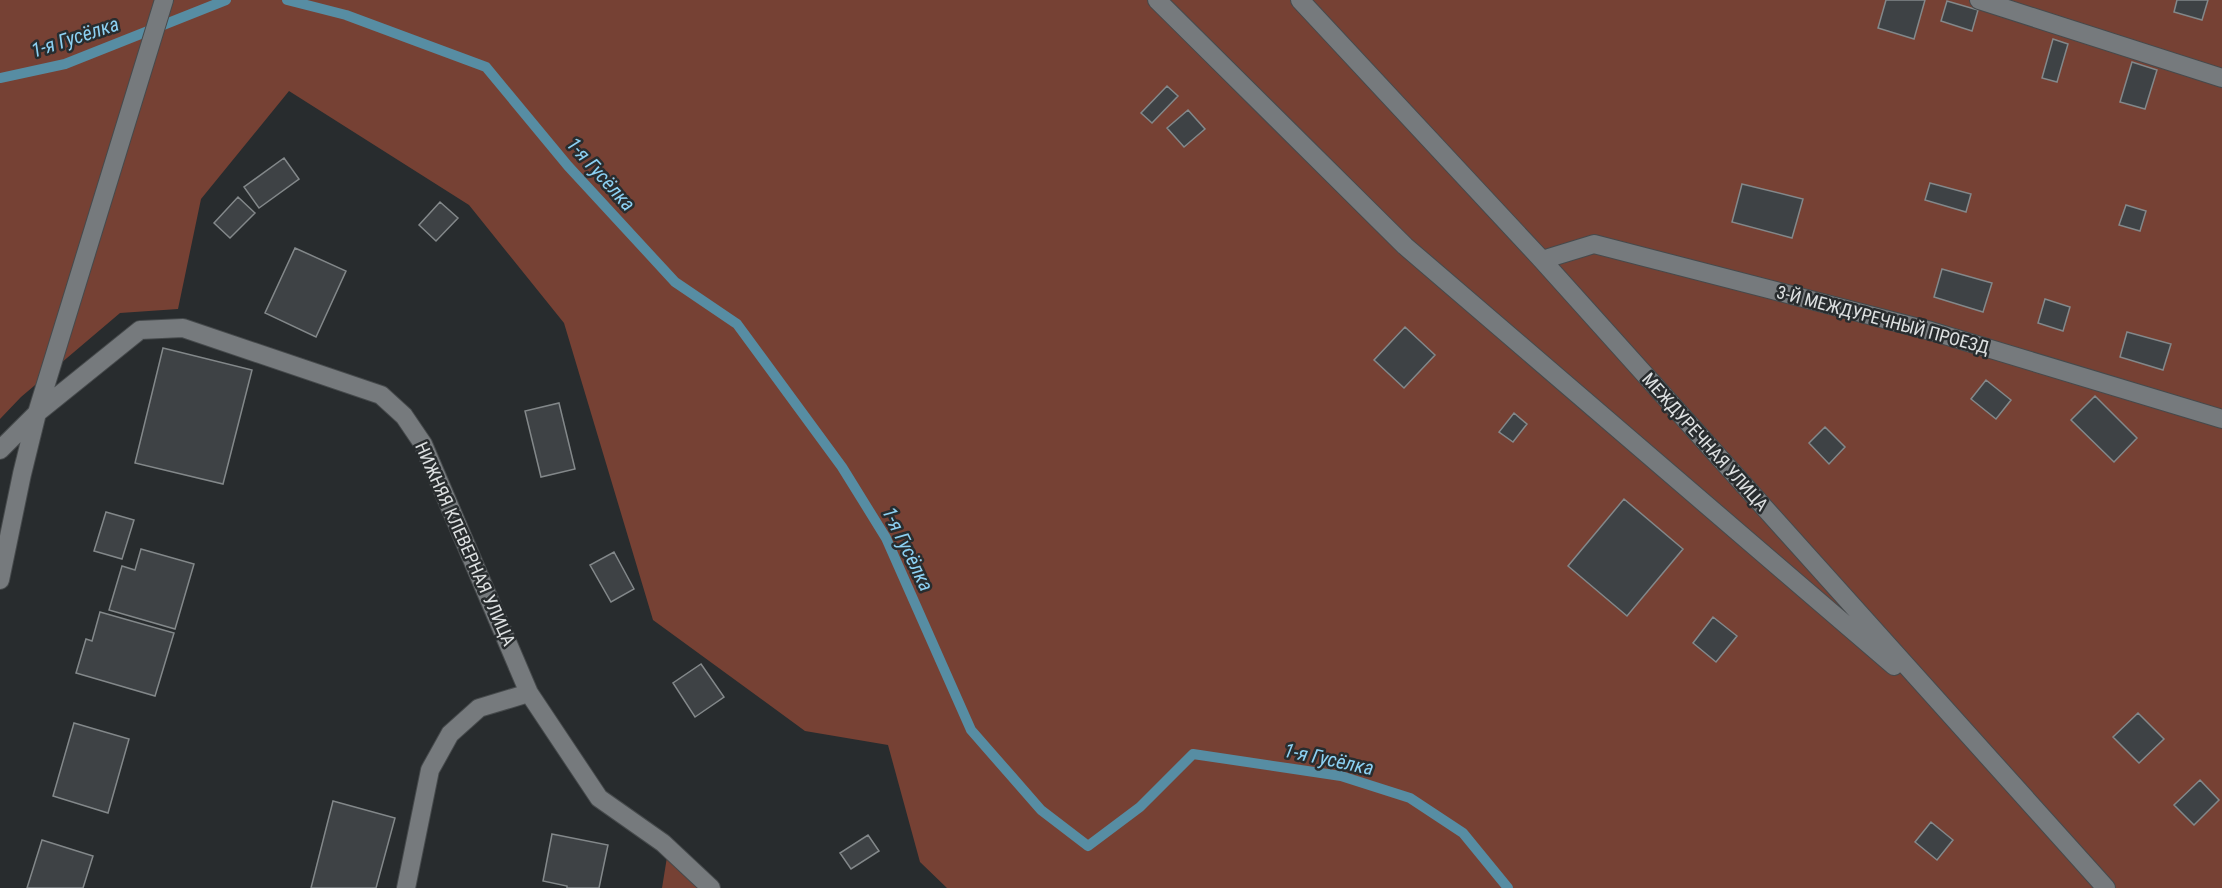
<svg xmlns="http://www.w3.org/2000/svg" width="2222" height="888" font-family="'Roboto Condensed',sans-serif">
<rect width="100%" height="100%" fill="#282c2e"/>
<path fill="#764134" d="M 0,0 L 2222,0 L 2222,888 L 947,888 L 920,862 L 888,745 L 805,731 L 653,620 L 564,323 L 469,205 L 289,91 L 201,199 L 178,309 L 120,313 L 21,397 L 0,419 Z
M 667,857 L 697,888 L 662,888 Z"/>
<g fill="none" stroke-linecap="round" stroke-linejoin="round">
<path stroke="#578da3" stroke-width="10" d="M 287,0 L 346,15 L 486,67 L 568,166 L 675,282 L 737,324 L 842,467 L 886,538 L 971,730 L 1041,810 L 1088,846 L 1140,807 L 1193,754 L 1341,776 L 1410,798 L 1463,833 L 1508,888
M 0,78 L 65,64 L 226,0"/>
</g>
<path fill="#3e4245" stroke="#83888a" stroke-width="1.5" d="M 1886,0 L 1925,0 L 1914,39 L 1878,28 Z
M 2177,0 L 2208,0 L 2202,20 L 2174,12 Z
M 1947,1 L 1978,10 L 1972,31 L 1941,21 Z
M 2053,39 L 2068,44 L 2057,82 L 2042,78 Z
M 2132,62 L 2157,70 L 2145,109 L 2120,102 Z
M 1167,86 L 1178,96 L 1152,123 L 1141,113 Z
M 1188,110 L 1205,129 L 1184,147 L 1167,128 Z
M 284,158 L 299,179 L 259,208 L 244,187 Z
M 1930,183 L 1971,194 L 1966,212 L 1925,200 Z
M 1742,184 L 1803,199 L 1792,238 L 1732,222 Z
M 238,197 L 255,213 L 230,238 L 214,223 Z
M 440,202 L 458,218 L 436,241 L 419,225 Z
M 2126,205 L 2146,211 L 2140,231 L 2119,225 Z
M 295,248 L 346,271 L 316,337 L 265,313 Z
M 1942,269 L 1992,283 L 1983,312 L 1934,297 Z
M 2045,299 L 2070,307 L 2063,331 L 2038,323 Z
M 1405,327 L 1435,355 L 1404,388 L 1374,360 Z
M 2127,332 L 2171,344 L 2163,370 L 2120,357 Z
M 163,348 L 252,370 L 223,484 L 135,463 Z
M 1986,380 L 2011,400 L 1996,419 L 1971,399 Z
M 2095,396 L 2137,438 L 2114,462 L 2071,420 Z
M 559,403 L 575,469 L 541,477 L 525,411 Z
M 1514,413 L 1527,424 L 1513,442 L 1499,432 Z
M 1825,427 L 1845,447 L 1829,464 L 1809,443 Z
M 1624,499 L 1683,549 L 1627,616 L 1568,566 Z
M 106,512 L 134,520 L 122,559 L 94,551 Z
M 141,549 L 194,564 L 175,629 L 109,610 L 122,566 L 135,570 Z
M 614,552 L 634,589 L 611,602 L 590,565 Z
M 100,612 L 174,633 L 155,696 L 76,673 L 86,639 L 92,641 Z
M 1713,617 L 1737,636 L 1716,662 L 1693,643 Z
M 701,664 L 724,697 L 695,717 L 673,683 Z
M 2138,713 L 2164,739 L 2139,763 L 2113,737 Z
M 74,723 L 129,739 L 108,813 L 53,796 Z
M 2200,780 L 2219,800 L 2194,825 L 2174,805 Z
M 333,801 L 395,818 L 376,888 L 311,888 Z
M 1931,822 L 1953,840 L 1937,860 L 1915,842 Z
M 552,834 L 608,845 L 599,888 L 567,888 L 567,886 L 543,881 Z
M 868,835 L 879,851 L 851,869 L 840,853 Z
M 42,840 L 93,856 L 83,888 L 27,888 Z"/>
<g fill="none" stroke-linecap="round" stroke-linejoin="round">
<defs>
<path id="minor" d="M 1157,0 L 1405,246 L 1894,666
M 1300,0 L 1542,260 L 2106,888
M 1979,0 L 2222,78
M 1542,260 L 1594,244 L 1931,331 L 2222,419
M 0,450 L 37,413 L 140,330 L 183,328 L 381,395 L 404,416 L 423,444 L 529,693 L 599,798 L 663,843 L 711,888
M 0,580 L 22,474 L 37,413 L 164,0
M 406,888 L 430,770 L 450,734 L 479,708 L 529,693"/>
</defs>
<use href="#minor" stroke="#464a4c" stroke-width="20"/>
<use href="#minor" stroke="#767a7d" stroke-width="18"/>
</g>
<g text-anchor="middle" stroke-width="5" stroke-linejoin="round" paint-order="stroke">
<g font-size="18" fill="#dde0e1" stroke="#282c2e">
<text transform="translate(1883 320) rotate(15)" y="6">3-Й МЕЖДУРЕЧНЫЙ ПРОЕЗД</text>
<text transform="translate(1705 442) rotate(48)" y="6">МЕЖДУРЕЧНАЯ УЛИЦА</text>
<text transform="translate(465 544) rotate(66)" y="6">НИЖНЯЯ КЛЕВЕРНАЯ УЛИЦА</text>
</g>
<g font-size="20" font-style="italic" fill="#8cd0f2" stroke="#282c2e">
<text transform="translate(75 37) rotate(-18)" y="7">1-я Гусёлка</text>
<text transform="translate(601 174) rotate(48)" y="7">1-я Гусёлка</text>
<text transform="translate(908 549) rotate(64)" y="7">1-я Гусёлка</text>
<text transform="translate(1329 759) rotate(12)" y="7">1-я Гусёлка</text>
</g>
</g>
</svg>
